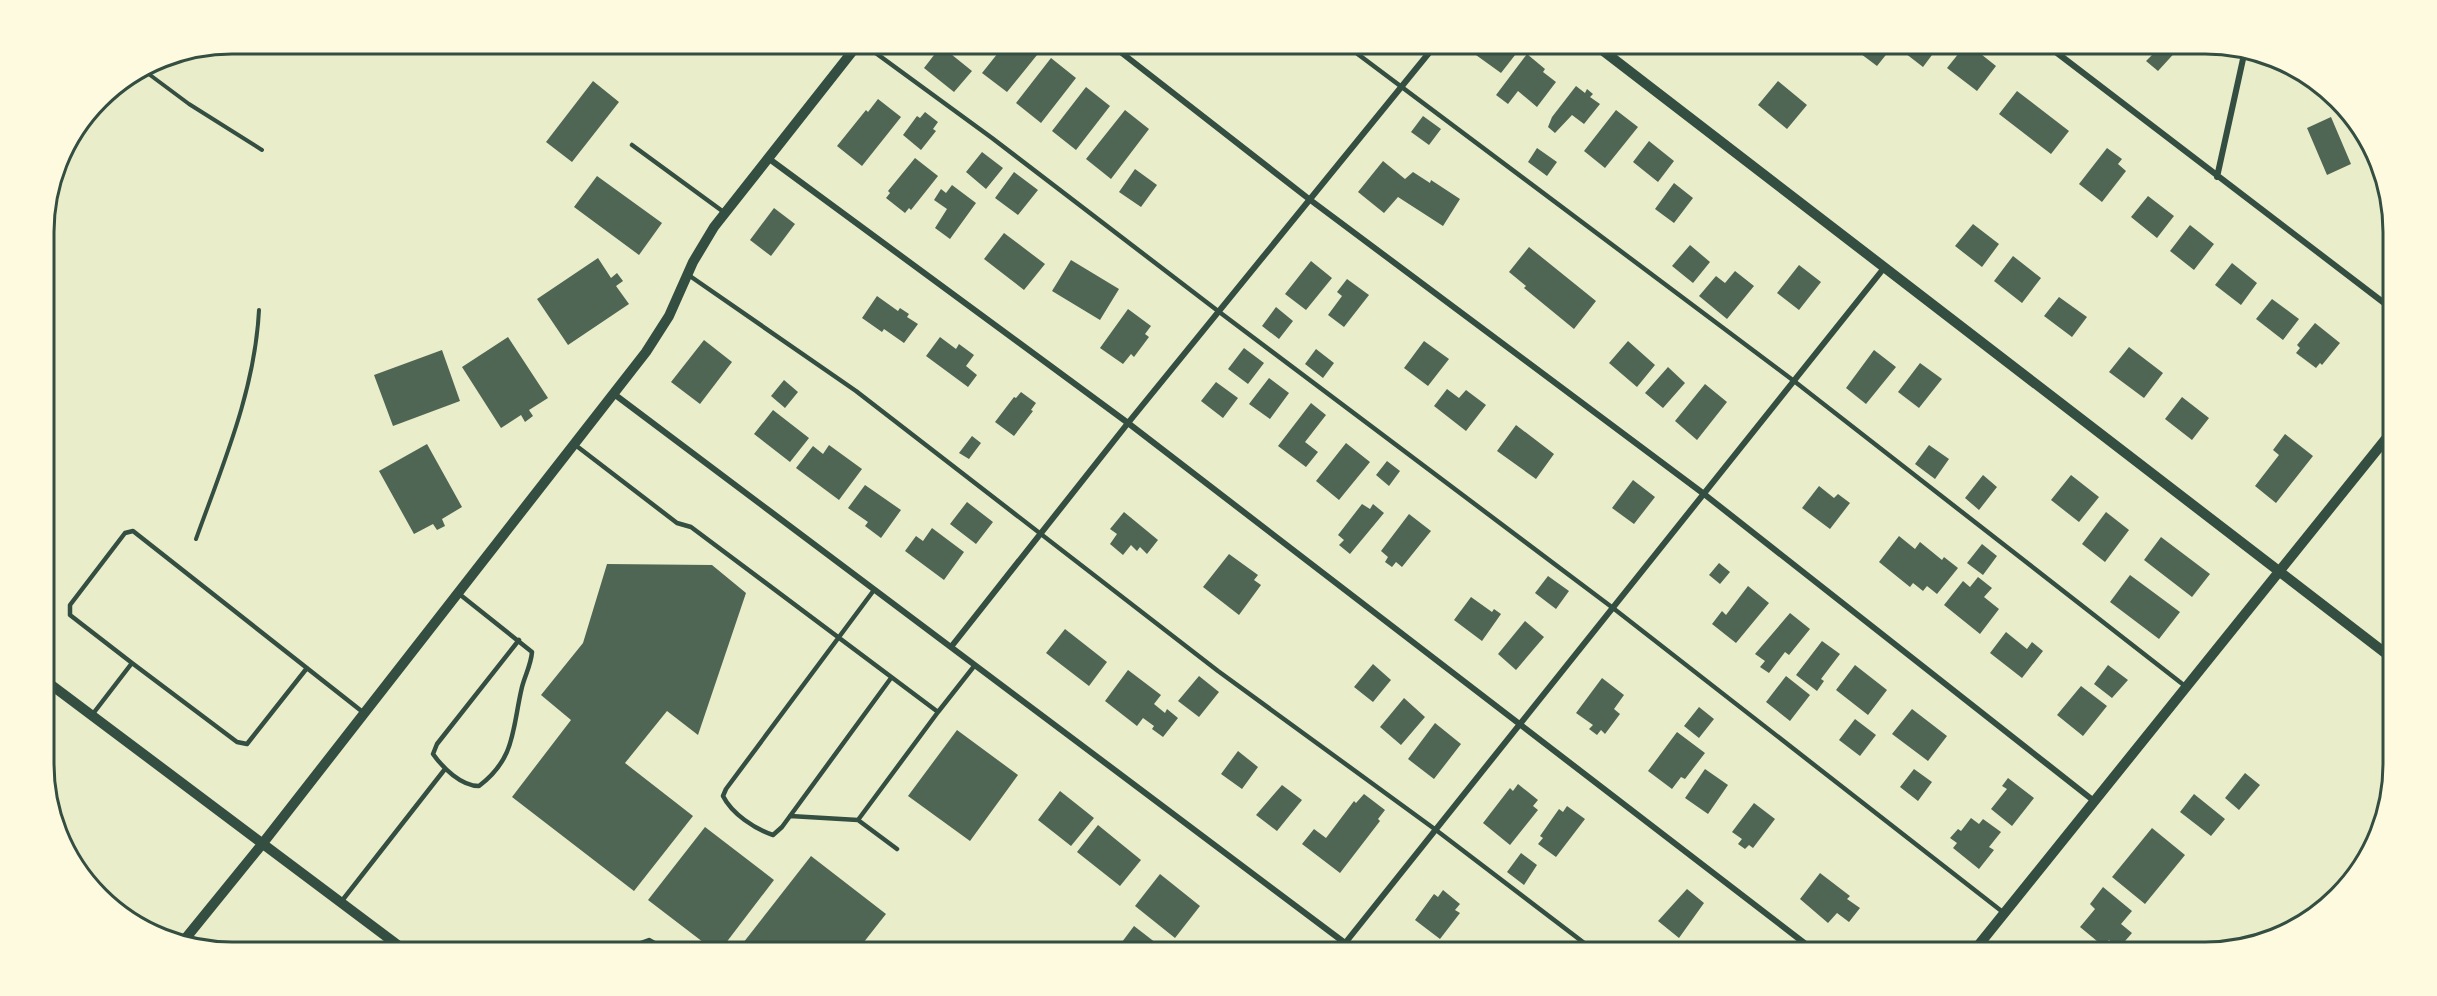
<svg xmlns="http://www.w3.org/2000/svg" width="2437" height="996" font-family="'IBM Plex Sans',sans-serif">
<rect width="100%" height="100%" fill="#e9edc9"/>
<path fill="#4f6655" d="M 1006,43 L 1029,43 L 1032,45 L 1029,48 L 1037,55 L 1007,92 L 982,73 Z
M 1474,43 L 1510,43 L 1519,50 L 1501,73 L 1469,50 Z
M 1863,43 L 1879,43 L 1889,51 L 1877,66 L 1857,51 Z
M 1892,43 L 1941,43 L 1923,67 Z
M 1967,43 L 1996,66 L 1977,91 L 1947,68 Z
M 2156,43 L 2176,43 L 2180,47 L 2158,71 L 2146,61 L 2153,54 L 2149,51 Z
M 941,46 L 972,71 L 954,92 L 924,68 Z
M 1527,54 L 1545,69 L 1543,72 L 1556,82 L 1537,107 L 1518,91 L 1508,104 L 1496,95 Z
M 1051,58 L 1076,78 L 1041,123 L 1016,103 Z
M 593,81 L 619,102 L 572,162 L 546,142 Z
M 1778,81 L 1807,105 L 1787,129 L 1758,105 Z
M 1576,86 L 1585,93 L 1587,89 L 1593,94 L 1590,97 L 1600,104 L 1584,124 L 1572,115 L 1555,133 L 1548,127 L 1552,117 Z
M 1086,87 L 1110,106 L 1076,150 L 1052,131 Z
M 2017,91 L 2069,131 L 2051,154 L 1999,114 Z
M 878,99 L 901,117 L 862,166 L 837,146 L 866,110 L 868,112 Z
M 1125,110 L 1149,129 L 1111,179 L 1086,159 Z
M 1616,110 L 1638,127 L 1605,168 L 1584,151 Z
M 925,112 L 938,122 L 933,129 L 936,131 L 921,150 L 903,135 L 917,116 L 920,118 Z
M 1423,116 L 1441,129 L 1429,145 L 1411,132 Z
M 2331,117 L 2351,164 L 2327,175 L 2307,128 Z
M 1649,141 L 1674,161 L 1658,182 L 1633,162 Z
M 1537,148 L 1557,162 L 1547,176 L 1528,162 Z
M 2107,148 L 2122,159 L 2118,164 L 2126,171 L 2102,202 L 2079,184 Z
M 982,152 L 1003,168 L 986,189 L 966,172 Z
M 915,158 L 938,176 L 911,210 L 909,208 L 905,213 L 886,198 L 890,193 L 888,191 Z
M 1383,161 L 1405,179 L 1413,172 L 1430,183 L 1431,180 L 1460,199 L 1443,226 L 1398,197 L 1384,213 L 1358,192 Z
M 1135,169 L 1157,185 L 1141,207 L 1119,192 Z
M 1014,172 L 1038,190 L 1018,215 L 995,198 Z
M 597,176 L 662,223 L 639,255 L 574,207 Z
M 1674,183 L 1693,198 L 1674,223 L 1655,209 Z
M 952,185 L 976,203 L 950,239 L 935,228 L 947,209 L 934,200 L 941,189 L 946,193 Z
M 2148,196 L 2174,216 L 2157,238 L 2131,217 Z
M 774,208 L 795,224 L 771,256 L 750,240 Z
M 1973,224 L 1999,244 L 1982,267 L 1955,246 Z
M 2190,225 L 2214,244 L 2194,270 L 2170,251 Z
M 1004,233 L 1045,264 L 1024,290 L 984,259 Z
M 1690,245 L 1710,262 L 1693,283 L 1672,266 Z
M 1529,247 L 1596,301 L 1574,329 L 1524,288 L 1526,286 L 1509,272 Z
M 2013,256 L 2041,278 L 2022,303 L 1994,281 Z
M 598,258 L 611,278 L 617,273 L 623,281 L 616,286 L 629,304 L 568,345 L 537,299 Z
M 1071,260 L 1119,289 L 1100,320 L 1052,291 Z
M 1311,261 L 1332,278 L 1306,310 L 1285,294 Z
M 2232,263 L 2257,283 L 2241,305 L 2215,285 Z
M 1799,265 L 1821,282 L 1799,310 L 1777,293 Z
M 1735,271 L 1754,286 L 1727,319 L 1699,296 L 1716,276 L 1725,283 Z
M 1347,279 L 1369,295 L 1344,327 L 1328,315 L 1342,296 L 1337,292 Z
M 877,296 L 898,311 L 900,308 L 909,314 L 907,317 L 918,324 L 904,343 L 884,329 L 882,332 L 862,318 Z
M 2059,297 L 2087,317 L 2072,337 L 2044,316 Z
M 2272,299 L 2299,319 L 2283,340 L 2256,319 Z
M 1276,307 L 1293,321 L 1279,339 L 1262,326 Z
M 1128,309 L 1151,326 L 1145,334 L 1149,337 L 1134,357 L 1131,354 L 1123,364 L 1100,348 Z
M 2315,323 L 2340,343 L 2322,365 L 2320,363 L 2316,368 L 2296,353 L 2300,348 L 2297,345 Z
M 508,337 L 548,398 L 529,410 L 533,416 L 525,422 L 521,415 L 501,428 L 462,367 Z
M 940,337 L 956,349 L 959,344 L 974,355 L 966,366 L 977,375 L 968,387 L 926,356 Z
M 704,340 L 732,362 L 700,404 L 671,382 Z
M 1424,341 L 1449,359 L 1428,386 L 1404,368 Z
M 1628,341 L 1655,365 L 1637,387 L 1609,363 Z
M 2129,347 L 2163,373 L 2144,398 L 2109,372 Z
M 1244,348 L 1264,363 L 1248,384 L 1228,369 Z
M 1316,349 L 1334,363 L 1323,378 L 1305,364 Z
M 442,350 L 460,401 L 393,426 L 374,375 Z
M 1874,350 L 1896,367 L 1866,404 L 1846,388 Z
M 1920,363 L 1942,379 L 1919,408 L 1898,392 Z
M 1668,367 L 1685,383 L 1663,408 L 1645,393 Z
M 1269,378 L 1289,393 L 1270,419 L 1249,404 Z
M 784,380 L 798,392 L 785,408 L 771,396 Z
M 1216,382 L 1238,398 L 1223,418 L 1201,401 Z
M 1705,384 L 1727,402 L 1697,440 L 1675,421 Z
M 1447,389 L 1459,398 L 1466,390 L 1486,405 L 1466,431 L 1434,406 Z
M 1021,392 L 1036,403 L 1031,410 L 1033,411 L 1014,436 L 995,422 L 1014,397 L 1016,398 Z
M 2182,397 L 2209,418 L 2192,440 L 2165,419 Z
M 1311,403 L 1326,415 L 1305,442 L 1318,452 L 1306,467 L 1278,446 Z
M 773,410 L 809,438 L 790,462 L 754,434 Z
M 1516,425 L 1554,454 L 1536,479 L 1497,451 Z
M 2285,434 L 2313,456 L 2276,503 L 2255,486 L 2279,455 L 2273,450 Z
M 972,436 L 981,443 L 969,459 L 959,453 Z
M 1346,443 L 1370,462 L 1339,500 L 1316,481 Z
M 427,444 L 462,507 L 442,519 L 445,526 L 437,530 L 433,524 L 414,534 L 379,471 Z
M 829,445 L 862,469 L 839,500 L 796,468 L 813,446 L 823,454 Z
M 1929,445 L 1949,459 L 1935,479 L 1915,464 Z
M 1387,461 L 1400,471 L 1389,486 L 1376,475 Z
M 1983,475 L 1997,487 L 1979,510 L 1965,498 Z
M 2071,475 L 2099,497 L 2079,522 L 2051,500 Z
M 1633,480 L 1655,497 L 1634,524 L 1612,508 Z
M 865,485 L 901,510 L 881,538 L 865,526 L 868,522 L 848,508 Z
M 1819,486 L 1834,498 L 1838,494 L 1850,503 L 1830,529 L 1802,508 Z
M 967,502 L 993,522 L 976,544 L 950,524 Z
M 1362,504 L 1370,509 L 1373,504 L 1384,513 L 1350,554 L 1339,545 L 1344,540 L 1338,535 Z
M 1124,512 L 1158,540 L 1147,554 L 1140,547 L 1137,551 L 1131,545 L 1123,555 L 1110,544 L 1117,534 L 1110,529 Z
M 2106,512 L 2129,530 L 2105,562 L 2082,544 Z
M 1409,514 L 1431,531 L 1402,567 L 1396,562 L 1392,567 L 1385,562 L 1388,557 L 1381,551 Z
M 932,528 L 964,552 L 944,580 L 905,551 L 916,536 L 923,541 Z
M 1899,536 L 1915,549 L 1920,542 L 1942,560 L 1944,557 L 1958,568 L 1937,594 L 1927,586 L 1923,591 L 1913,583 L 1910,587 L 1879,562 Z
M 2161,537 L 2210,574 L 2192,597 L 2144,560 Z
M 1982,544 L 1997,556 L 1983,575 L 1967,563 Z
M 1229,554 L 1258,575 L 1254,580 L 1261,585 L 1239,615 L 1203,587 Z
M 1719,563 L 1730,572 L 1720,584 L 1709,575 Z
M 607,564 L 712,565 L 746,593 L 698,735 L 667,711 L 625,763 L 693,816 L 634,891 L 512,797 L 571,720 L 541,695 L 583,643 Z
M 2130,575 L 2180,612 L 2159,639 L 2110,602 Z
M 1548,576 L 1569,591 L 1556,609 L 1535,593 Z
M 1978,577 L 1992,588 L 1984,597 L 1999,609 L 1980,634 L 1944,605 L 1963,581 L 1970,587 Z
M 1748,586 L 1769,603 L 1736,643 L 1712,624 L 1722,611 L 1726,615 Z
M 1471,597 L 1492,612 L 1494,609 L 1501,614 L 1482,641 L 1454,620 Z
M 1790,613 L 1810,629 L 1789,655 L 1785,652 L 1769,673 L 1760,667 L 1765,661 L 1755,654 Z
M 1525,621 L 1544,637 L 1516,670 L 1498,654 Z
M 1065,629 L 1107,662 L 1089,686 L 1046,653 Z
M 2006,632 L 2027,649 L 2032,642 L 2043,651 L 2022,678 L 1990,653 Z
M 1822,641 L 1840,654 L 1821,679 L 1824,681 L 1817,691 L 1796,675 Z
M 1373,664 L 1391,680 L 1373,702 L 1354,687 Z
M 1855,665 L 1887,690 L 1868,715 L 1836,690 Z
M 2108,665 L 2128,680 L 2112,698 L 2094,684 Z
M 1128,670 L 1161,695 L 1154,704 L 1165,713 L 1167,709 L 1178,718 L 1163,737 L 1152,729 L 1154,726 L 1143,718 L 1137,726 L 1105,701 Z
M 1199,676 L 1219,692 L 1199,717 L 1178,701 Z
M 1786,676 L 1810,695 L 1790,721 L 1766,702 Z
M 1602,678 L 1624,695 L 1614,709 L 1620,714 L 1605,734 L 1601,730 L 1597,735 L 1589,729 L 1593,725 L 1576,713 Z
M 2081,686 L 2107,706 L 2083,736 L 2057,715 Z
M 1404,698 L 1425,717 L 1401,745 L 1380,727 Z
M 1699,707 L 1714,719 L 1699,738 L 1684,726 Z
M 1912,709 L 1947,736 L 1928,761 L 1892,734 Z
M 1855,719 L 1876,735 L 1860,756 L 1839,740 Z
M 1435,723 L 1461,744 L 1434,779 L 1408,759 Z
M 957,730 L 1018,775 L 970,841 L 908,796 Z
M 1677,732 L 1705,753 L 1685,779 L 1681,777 L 1672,789 L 1648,771 Z
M 1238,751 L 1258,767 L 1242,789 L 1221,774 Z
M 1705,769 L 1728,785 L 1708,814 L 1685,798 Z
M 1914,769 L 1932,782 L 1918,801 L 1900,787 Z
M 2245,773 L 2260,785 L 2239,810 L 2225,798 Z
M 2008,778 L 2034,798 L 2012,826 L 1991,809 L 2007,789 L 2002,786 Z
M 1518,784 L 1538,800 L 1533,806 L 1538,810 L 1510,845 L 1483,823 L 1510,788 L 1513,791 Z
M 1282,785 L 1302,800 L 1277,831 L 1256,815 Z
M 1060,791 L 1094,818 L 1071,846 L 1038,820 Z
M 1364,794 L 1385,810 L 1378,819 L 1380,821 L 1340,873 L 1302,844 L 1314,829 L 1326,838 L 1354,801 L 1356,803 Z
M 2194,794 L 2225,819 L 2211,836 L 2180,812 Z
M 1754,803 L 1775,819 L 1753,848 L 1749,845 L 1745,849 L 1738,844 L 1742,839 L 1732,832 Z
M 1567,806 L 1585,819 L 1556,857 L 1538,844 L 1543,838 L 1540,836 L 1559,809 L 1563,812 Z
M 1971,818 L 1979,824 L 1983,819 L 2001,832 L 1989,847 L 1994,850 L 1979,869 L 1953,848 L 1957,843 L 1950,838 L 1958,829 L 1961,831 Z
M 1098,825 L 1141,860 L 1120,886 L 1077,852 Z
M 705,827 L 774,880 L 719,952 L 716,952 L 648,900 Z
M 2152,828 L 2185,855 L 2145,904 L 2112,877 Z
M 1521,853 L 1537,865 L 1524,885 L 1507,872 Z
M 811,856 L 886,914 L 856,952 L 736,952 Z
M 1820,873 L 1850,896 L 1847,899 L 1860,908 L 1849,922 L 1837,913 L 1828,923 L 1800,899 Z
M 1160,874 L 1200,906 L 1175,938 L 1135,906 Z
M 2103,887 L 2132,911 L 2121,924 L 2132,933 L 2119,948 L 2109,940 L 2103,946 L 2080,927 L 2095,909 L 2090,904 Z
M 1687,889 L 1704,903 L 1679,938 L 1658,921 Z
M 1443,890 L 1460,904 L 1455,910 L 1460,913 L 1440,939 L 1415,920 L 1434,894 L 1438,897 Z
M 1134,926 L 1156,943 L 1148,952 L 1135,952 L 1122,942 Z
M 1634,941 L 1649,952 L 1626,952 Z"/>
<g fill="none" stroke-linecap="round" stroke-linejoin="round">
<path stroke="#344e41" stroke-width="4" d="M 142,69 L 189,104 L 262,150
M 196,539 C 223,464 255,390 259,310"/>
<path stroke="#344e41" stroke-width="4.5" d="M 862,43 L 992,138 L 1218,311 L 1613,608 L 2004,913
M 1343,43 L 1794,381 L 2185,686
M 632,145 L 725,213
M 687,274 L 856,391 L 1218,671 L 1436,830 L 1596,952
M 574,444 L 677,523 L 691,527 L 938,712 L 975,665
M 874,590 L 726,789 L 723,796 C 732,814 755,829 773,835 L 782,827 L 891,678
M 458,593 L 532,652 C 531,665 525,675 522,687 C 512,729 516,758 479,786 C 461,786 443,768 433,754 L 437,744 L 519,640
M 132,663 L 237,742 L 247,744 L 307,668
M 92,715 L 132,663 L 70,615 L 70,605 L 125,533 L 133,531 L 364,713
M 790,816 L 858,820 L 897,849
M 858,820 L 938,712
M 341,902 L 445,769
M 632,952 L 638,944 L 649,940 L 671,952"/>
<path stroke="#344e41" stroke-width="6" d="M 1109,43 L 1309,199 L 1704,494 L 2094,801
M 2044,43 L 2392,309
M 768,158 L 1128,423 L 1816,952
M 2217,177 L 2245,50
M 614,394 L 1357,952
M 951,647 L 1128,423 L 1437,43
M 1338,952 L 1884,268"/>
<path stroke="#344e41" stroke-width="10" d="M 1593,43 L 2393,659
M 46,681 L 407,952
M 181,944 L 263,843 L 646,352 L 669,316 L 693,262 L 714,227 L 859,43
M 1973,952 L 2393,430"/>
</g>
<path d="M0 0H2437V996H0ZM232 54H2205A178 178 0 0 1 2383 232V764A178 178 0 0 1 2205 942H232A178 178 0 0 1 54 764V232A178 178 0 0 1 232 54Z" fill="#fefae0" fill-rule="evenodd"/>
<path fill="none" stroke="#344e41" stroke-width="3" d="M232 54H2205A178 178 0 0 1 2383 232V764A178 178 0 0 1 2205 942H232A178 178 0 0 1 54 764V232A178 178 0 0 1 232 54Z"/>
</svg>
